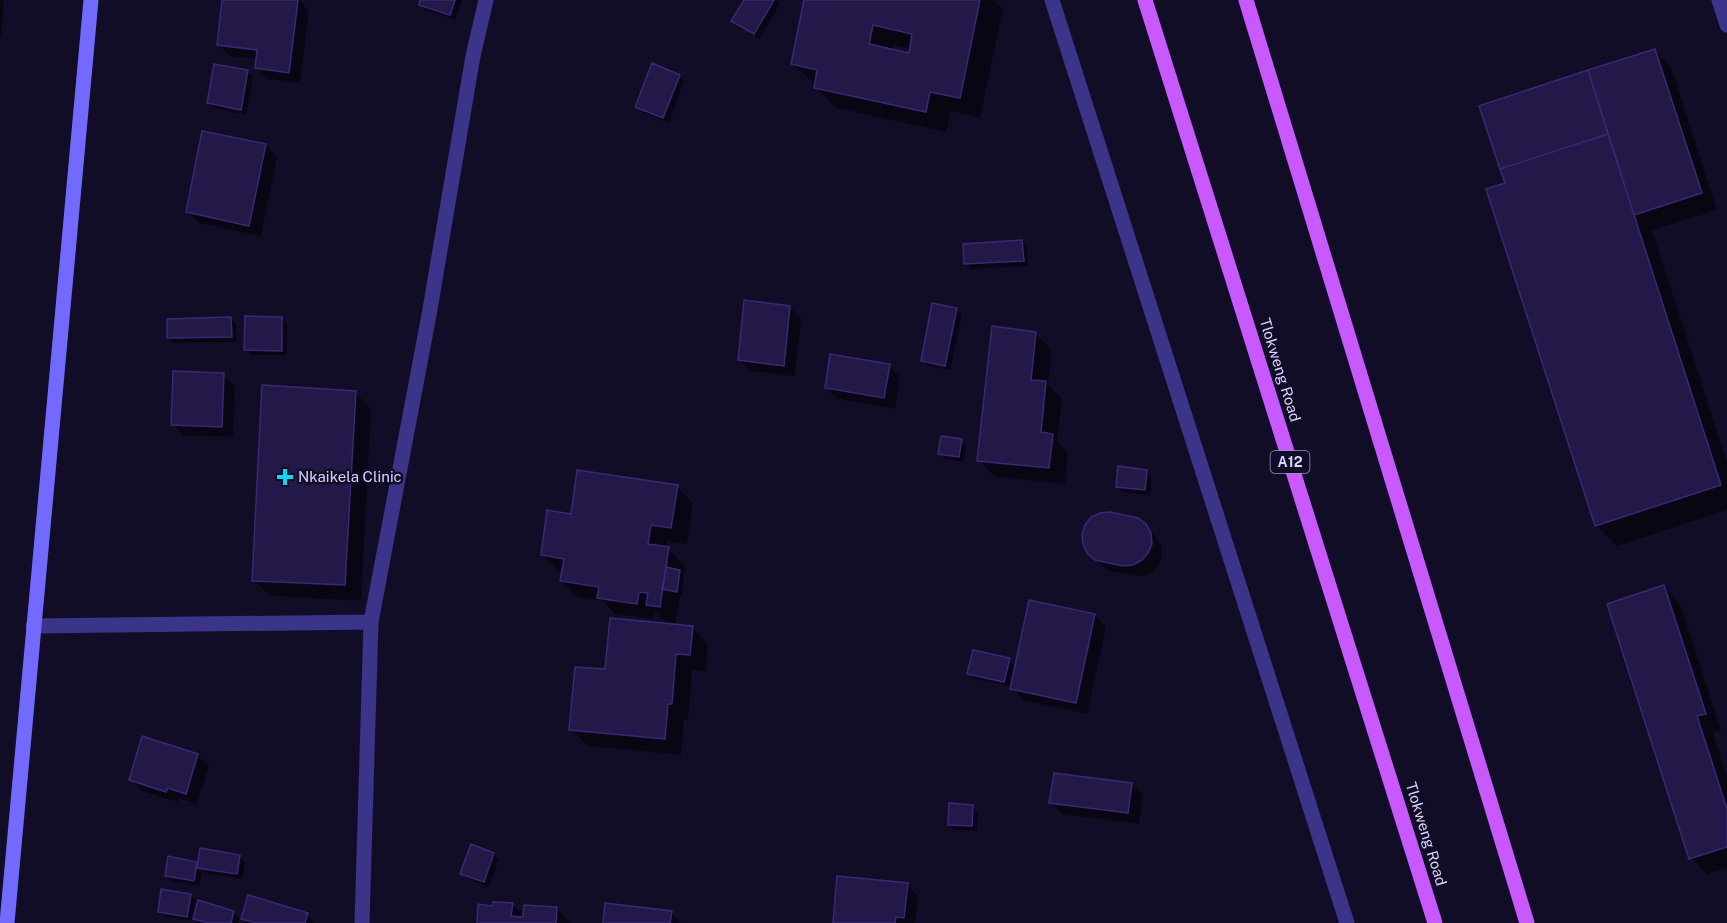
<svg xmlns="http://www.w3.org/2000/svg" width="1727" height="923" font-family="'Public Sans',sans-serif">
<rect width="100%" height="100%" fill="#120d26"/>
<path fill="#0007" fill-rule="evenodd" d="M 0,0 L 4,1 L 1,36 L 0,36 Z
M 224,0 L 299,0 L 309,11 L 300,83 L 268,79 L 256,68 L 258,59 L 230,56 L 218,44 Z
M 422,0 L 462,0 L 455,20 L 426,10 L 420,5 Z
M 746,0 L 776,0 L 780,4 L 760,39 L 733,21 Z
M 805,0 L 993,0 L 1003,9 L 980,118 L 951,111 L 946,132 L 836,108 L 815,87 L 816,85 L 792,64 ZM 893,45 L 911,49 L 910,55 L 892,51 Z
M 1654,50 L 1671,67 L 1717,210 L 1652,230 L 1727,462 L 1727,510 L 1617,546 L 1596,525 L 1507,184 L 1481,107 Z
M 247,72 L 253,77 L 246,115 L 214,108 L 209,103 Z
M 679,76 L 684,81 L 669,123 L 642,112 L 637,107 Z
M 266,145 L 277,157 L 261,236 L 199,223 L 187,212 Z
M 1021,242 L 1027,247 L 1028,266 L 971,269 L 965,263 Z
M 790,307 L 801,319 L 795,376 L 751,371 L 739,360 Z
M 956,309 L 962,315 L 950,370 L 928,366 L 923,361 Z
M 231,319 L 236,324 L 237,342 L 174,343 L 168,338 Z
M 282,319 L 287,324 L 286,355 L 251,355 L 246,349 Z
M 1035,333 L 1052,350 L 1048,385 L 1062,399 L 1057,441 L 1068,452 L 1065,484 L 995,477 L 979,460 Z
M 889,366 L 900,377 L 895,409 L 838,399 L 826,388 Z
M 223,375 L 235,386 L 233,437 L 184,436 L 173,424 Z
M 355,392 L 371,409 L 361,601 L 270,596 L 254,580 Z
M 961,441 L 966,446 L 964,462 L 945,459 L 940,453 Z
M 1146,471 L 1152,477 L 1150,495 L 1123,492 L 1118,487 Z
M 677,487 L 693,503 L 687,544 L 667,541 L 666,548 L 685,565 L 682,596 L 680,596 L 675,626 L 692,627 L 708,644 L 706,671 L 692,670 L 688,720 L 684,720 L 681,755 L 588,746 L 571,730 L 674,625 L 675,623 L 664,621 L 655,612 L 654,619 L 615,614 L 603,601 L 578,597 L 562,581 L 563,572 L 559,571 L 542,555 L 572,516 ZM 665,560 L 668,560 L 667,569 L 664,569 Z
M 1145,525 L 1157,538 L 1162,546 L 1162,556 L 1159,565 L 1153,571 L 1145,576 L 1135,576 L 1108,571 L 1089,552 Z
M 1664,587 L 1680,604 L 1721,730 L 1713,732 L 1727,777 L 1727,868 L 1707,874 L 1691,858 Z
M 1030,602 L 1095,616 L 1106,627 L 1087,714 L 1023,700 L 1012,687 L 974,679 L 969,673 L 1009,660 L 1016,667 Z
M 197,755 L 209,766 L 197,804 L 179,798 L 178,802 L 142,791 L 131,780 Z
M 1131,784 L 1143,795 L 1139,824 L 1062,814 L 1051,803 Z
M 972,806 L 978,812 L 977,831 L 955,830 L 949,825 Z
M 493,854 L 499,859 L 489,887 L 468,879 L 462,874 Z
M 239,856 L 245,862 L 242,879 L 204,873 L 202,870 L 199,886 L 172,881 L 166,876 L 196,863 L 199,866 Z
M 907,885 L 918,896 L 915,923 L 834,923 Z
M 190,896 L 196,901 L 194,910 L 234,912 L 239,918 L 238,923 L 199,923 L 193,917 L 192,921 L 165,917 L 159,911 Z
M 512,904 L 525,917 L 557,909 L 571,923 L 478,923 L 494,907 Z
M 671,912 L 681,923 L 604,923 Z
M 307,915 L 313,920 L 312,923 L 248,923 L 243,918 Z"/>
<path fill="#231848" stroke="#3a2876" stroke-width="1.5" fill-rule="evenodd" d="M 222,0 L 298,0 L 289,73 L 255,68 L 257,50 L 217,45 Z
M 420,0 L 455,0 L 450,15 L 419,5 Z
M 744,0 L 774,0 L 754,34 L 731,21 Z
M 804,0 L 980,0 L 960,98 L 930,92 L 926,112 L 814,88 L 817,70 L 791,64 ZM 873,25 L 912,34 L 909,53 L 869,44 Z
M 1655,49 L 1702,193 L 1634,215 L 1588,70 Z
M 652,63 L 680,75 L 663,118 L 635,107 Z
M 214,64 L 248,70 L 241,110 L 207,103 Z
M 1588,70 L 1608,134 L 1500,169 L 1479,106 Z
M 202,131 L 266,144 L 249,226 L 186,212 Z
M 1608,134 L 1721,485 L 1595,526 L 1486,189 L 1505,183 L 1500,169 Z
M 1022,240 L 1024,261 L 964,264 L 963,244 Z
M 744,300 L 790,306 L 784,366 L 738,360 Z
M 932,303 L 957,308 L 945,366 L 921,361 Z
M 245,316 L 282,317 L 282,351 L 244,350 Z
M 231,317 L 232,337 L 167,338 L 167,319 Z
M 992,326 L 1036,332 L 1031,380 L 1046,381 L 1041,432 L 1053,434 L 1049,468 L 977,461 Z
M 830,354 L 890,364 L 884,398 L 825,388 Z
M 173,371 L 224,373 L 222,427 L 171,425 Z
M 262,385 L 356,391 L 345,585 L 252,581 Z
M 941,436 L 962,439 L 959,457 L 938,454 Z
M 1118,466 L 1147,470 L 1145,490 L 1116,487 Z
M 577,470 L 678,485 L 671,528 L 651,525 L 648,544 L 669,547 L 660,607 L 646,605 L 648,593 L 639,592 L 637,604 L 597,598 L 599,587 L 560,581 L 564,559 L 541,555 L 547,510 L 571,514 Z
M 1110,512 L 1138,518 L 1146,524 L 1151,533 L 1152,544 L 1148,553 L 1142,560 L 1133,565 L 1123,566 L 1095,560 L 1087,553 L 1083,544 L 1082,534 L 1085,525 L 1091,517 L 1100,513 Z
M 666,567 L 680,570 L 677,592 L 662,589 Z
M 1664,585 L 1706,714 L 1697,716 L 1727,809 L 1727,847 L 1689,859 L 1607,604 Z
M 1029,600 L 1095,614 L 1076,703 L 1010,689 Z
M 610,618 L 693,626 L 690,655 L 676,654 L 672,704 L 668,704 L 665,739 L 569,730 L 575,667 L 605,669 Z
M 973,650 L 1010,658 L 1004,682 L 967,674 Z
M 142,736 L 198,754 L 186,794 L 168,788 L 166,792 L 129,780 Z
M 1054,773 L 1132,783 L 1128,813 L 1049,803 Z
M 949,803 L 973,805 L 972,826 L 948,825 Z
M 471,844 L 494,853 L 484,882 L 460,874 Z
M 200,848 L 240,855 L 237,874 L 197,868 Z
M 168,856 L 197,862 L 194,881 L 165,876 Z
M 837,876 L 908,883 L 904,918 L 896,917 L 895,923 L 833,923 Z
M 161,889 L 191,894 L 187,917 L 158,912 Z
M 248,895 L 308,913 L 305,923 L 256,923 L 241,919 Z
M 198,900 L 234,911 L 231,923 L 208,923 L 193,919 Z
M 493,902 L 513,903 L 511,916 L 523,917 L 524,905 L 557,907 L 556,923 L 477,923 L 478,904 L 492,906 Z
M 605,903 L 672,911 L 670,923 L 603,923 Z"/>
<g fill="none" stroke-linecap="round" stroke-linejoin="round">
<path stroke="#3b3488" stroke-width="15" d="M 1719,0 L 1727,25"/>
<path stroke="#3b3488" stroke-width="15" d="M 1052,0 L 1347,923
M 371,622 L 429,315 L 473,56 L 486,0
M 33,626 L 371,622 L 362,923"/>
<path stroke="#7269ff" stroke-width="15" d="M 7,923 L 91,0"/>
<path stroke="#c759ff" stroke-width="15" d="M 1145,0 L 1435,923
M 1246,0 L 1527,923"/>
</g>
<path fill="#00dafd" stroke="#120d26" stroke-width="2" d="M282 468h6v6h6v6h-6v6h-6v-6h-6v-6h6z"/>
<g text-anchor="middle" stroke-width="5" stroke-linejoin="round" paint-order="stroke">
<rect fill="#120d26" stroke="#9d97be" stroke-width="1.5" x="1270.5" y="451" width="39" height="22" rx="4.5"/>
<g font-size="14" font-weight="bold" fill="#d9d2ff">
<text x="1290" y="467">A12</text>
</g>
<g font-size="15" fill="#d9d2ff" stroke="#120d26">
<text transform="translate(1280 370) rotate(73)" y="5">Tlokweng Road</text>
<text transform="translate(1426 834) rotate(73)" y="5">Tlokweng Road</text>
</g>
<g font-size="15" fill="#d9d2ff" stroke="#120d26" text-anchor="start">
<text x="298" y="482">Nkaikela Clinic</text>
</g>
</g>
</svg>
